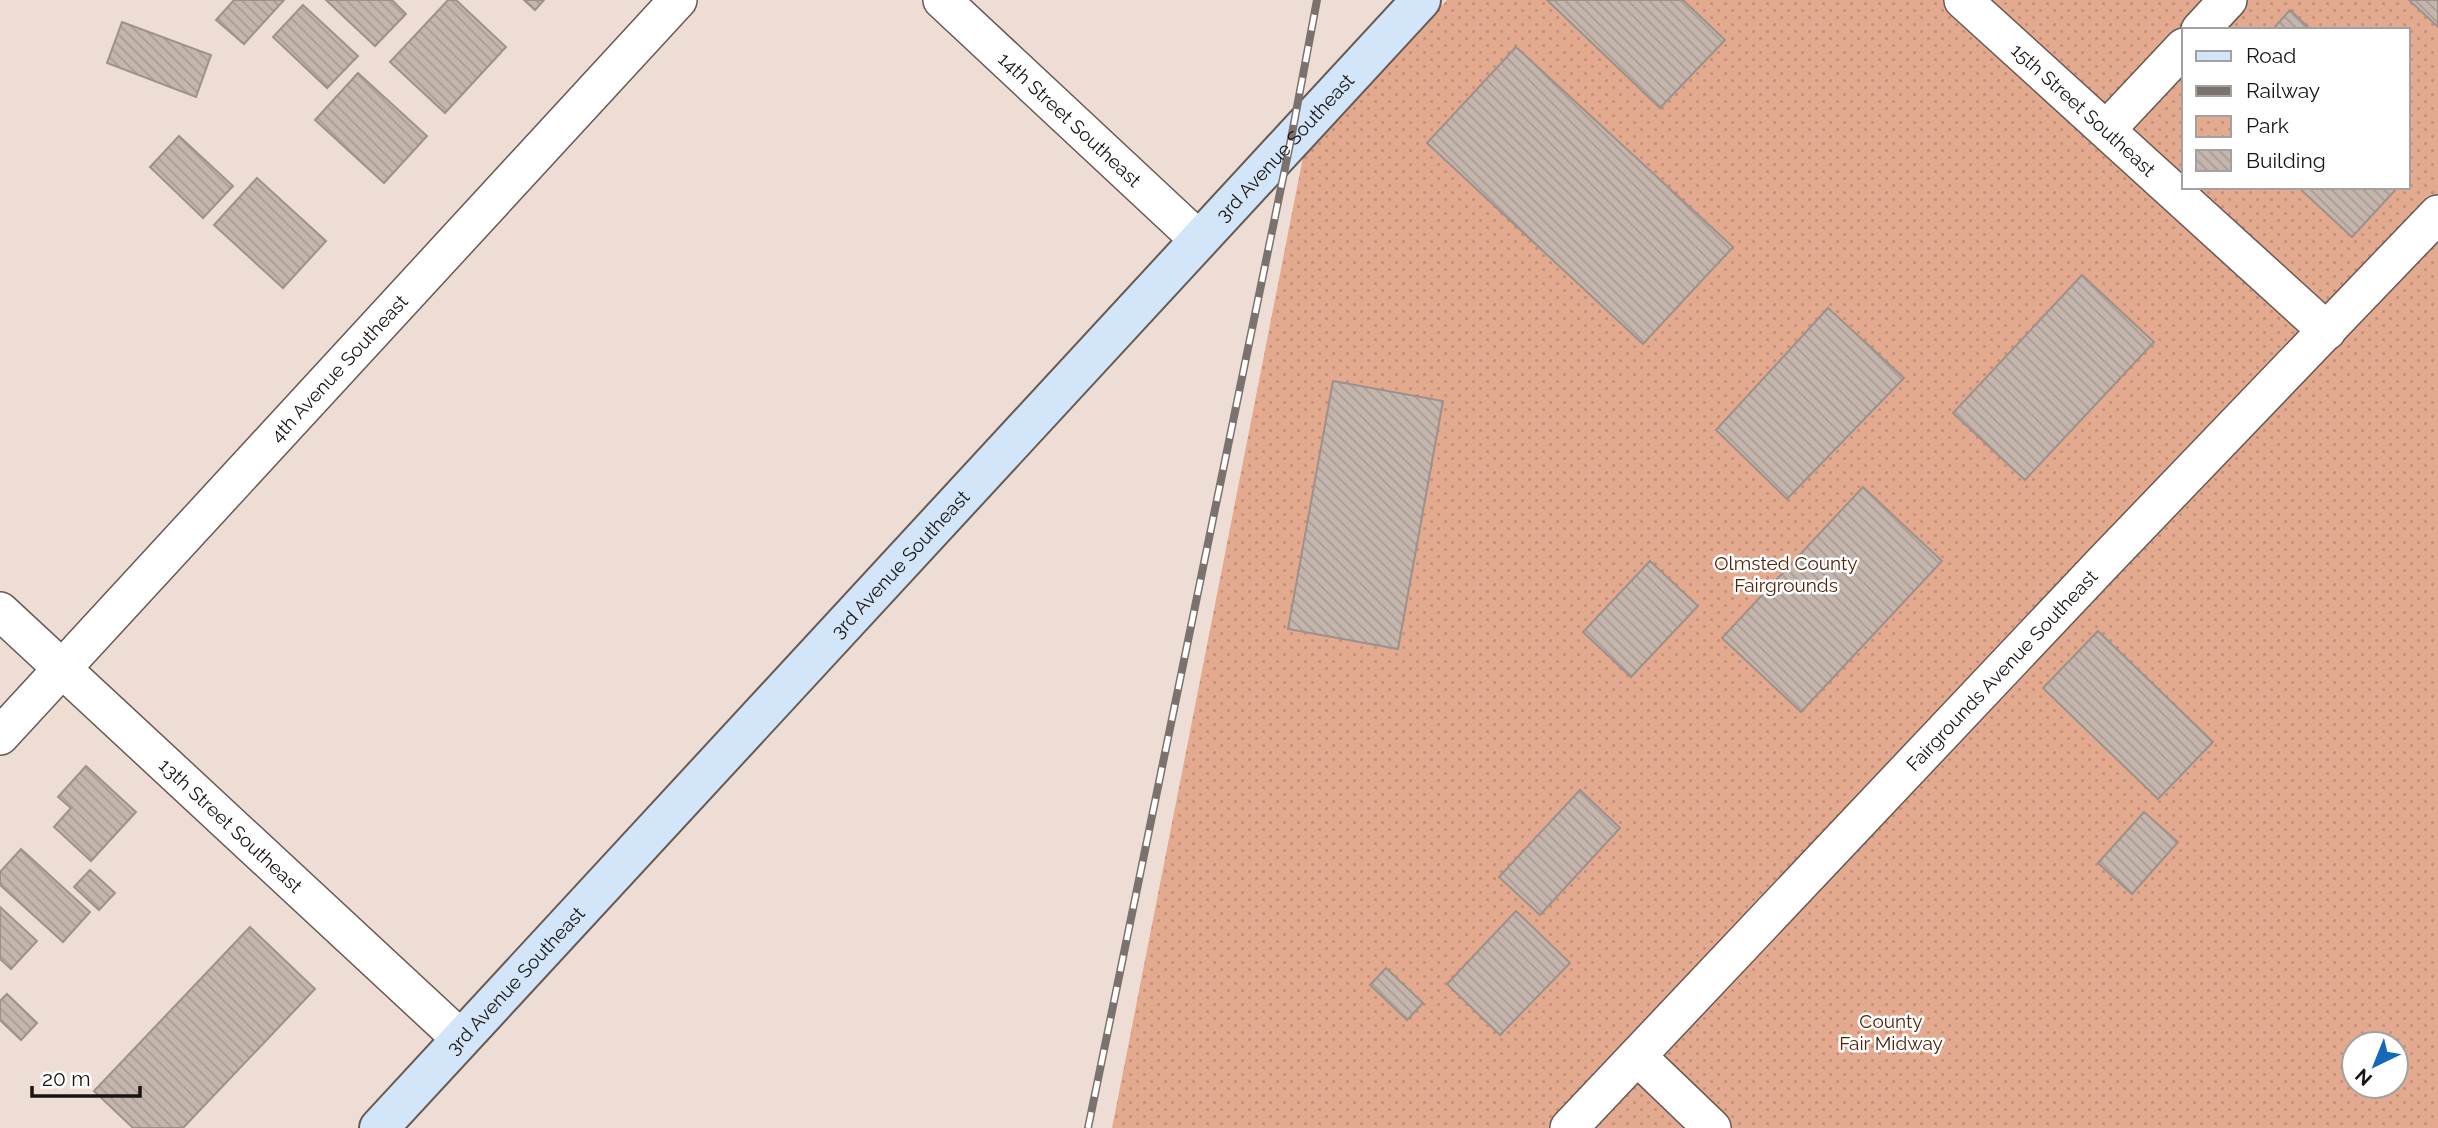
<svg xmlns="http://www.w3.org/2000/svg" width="2438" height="1128" font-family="Raleway,sans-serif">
<defs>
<pattern id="park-dots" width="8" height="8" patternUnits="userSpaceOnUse" patternTransform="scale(1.75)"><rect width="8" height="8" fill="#e4aa8f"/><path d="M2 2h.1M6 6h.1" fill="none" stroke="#c3917a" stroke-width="1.8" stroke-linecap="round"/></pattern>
<pattern id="building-back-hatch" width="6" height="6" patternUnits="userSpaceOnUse" patternTransform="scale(1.75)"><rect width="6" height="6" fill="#c4b5ad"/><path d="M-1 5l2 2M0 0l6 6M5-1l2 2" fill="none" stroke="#a89b94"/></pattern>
</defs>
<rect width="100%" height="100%" fill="#edddd5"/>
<path fill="url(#park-dots)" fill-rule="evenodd" d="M 1447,0 L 2438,0 L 2438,1128 L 1112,1128 L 1304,152 ZM 2184,30 L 2408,30 L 2408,187 L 2184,187 ZM 2354,1044 L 2396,1044 L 2396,1086 L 2354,1086 Z"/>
<path fill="url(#building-back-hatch)" stroke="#9f9089" stroke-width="2" d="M 234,0 L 284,0 L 244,44 L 216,20 Z
M 326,0 L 392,0 L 406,14 L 375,46 Z
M 448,0 L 456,0 L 506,47 L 445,113 L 390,62 Z
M 524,0 L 544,0 L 535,10 Z
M 1547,0 L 1683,0 L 1725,40 L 1660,108 Z
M 2409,0 L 2438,0 L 2438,27 Z
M 303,5 L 358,56 L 327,88 L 273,37 Z
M 2290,10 L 2311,30 L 2272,30 Z
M 122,22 L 211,55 L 196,97 L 107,63 Z
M 1516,47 L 1733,247 L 1643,344 L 1427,143 Z
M 358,73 L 427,136 L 384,183 L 315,120 Z
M 179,136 L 233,186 L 203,218 L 150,167 Z
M 257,178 L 326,241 L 283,288 L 214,225 Z
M 2298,187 L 2398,187 L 2352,237 Z
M 2082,275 L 2154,342 L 2025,480 L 1953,413 Z
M 1828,308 L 1904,378 L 1787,499 L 1716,430 Z
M 1333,381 L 1443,401 L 1398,649 L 1288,629 Z
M 1863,487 L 1942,561 L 1801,712 L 1722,638 Z
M 1650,561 L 1698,606 L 1631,677 L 1583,632 Z
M 2098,631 L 2213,742 L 2158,799 L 2043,688 Z
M 86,766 L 136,812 L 91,861 L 54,827 L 71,808 L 58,797 Z
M 1580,790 L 1620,828 L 1540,915 L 1499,877 Z
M 2144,812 L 2178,842 L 2132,894 L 2098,863 Z
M 21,849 L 90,912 L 63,942 L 0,885 L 0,872 Z
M 90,870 L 115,893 L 99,910 L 74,887 Z
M 0,907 L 37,941 L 11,969 L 0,959 Z
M 1516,911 L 1570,963 L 1500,1035 L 1447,984 Z
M 250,927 L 315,989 L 183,1128 L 133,1128 L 94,1091 Z
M 1386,968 L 1423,1003 L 1407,1020 L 1370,985 Z
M 7,994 L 37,1023 L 21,1040 L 0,1020 L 0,1001 Z"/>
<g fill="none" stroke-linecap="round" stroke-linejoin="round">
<defs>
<g id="minor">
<path id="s1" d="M 942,0 L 1198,239"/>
<path id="s2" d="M 1963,0 L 2327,331"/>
<path d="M 2200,30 L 2228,0"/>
<path d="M 2107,129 L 2184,47"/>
<path id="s3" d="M 0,611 L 461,1039"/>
<path id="s4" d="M 0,736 L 678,0"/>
<path d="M 1638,1057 L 1712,1128"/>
<path id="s5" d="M 1569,1128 L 2103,563 L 2438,214"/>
</g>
<g id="secondary">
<path id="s6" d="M 379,1128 L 1421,0"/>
</g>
</defs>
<use href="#minor" stroke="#675953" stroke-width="40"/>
<use href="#secondary" stroke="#675953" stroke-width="42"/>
<use href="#minor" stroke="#fff" stroke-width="37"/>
<use href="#secondary" stroke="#d2e5f9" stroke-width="38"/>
<defs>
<path id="rail" d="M 1088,1128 L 1291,139 L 1317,0"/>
</defs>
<use href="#rail" stroke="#7c726d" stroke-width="8"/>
<use href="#rail" stroke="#fff" stroke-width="5" stroke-dasharray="16" stroke-linecap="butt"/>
</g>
<g text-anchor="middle" stroke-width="5" stroke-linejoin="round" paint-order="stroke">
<g font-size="19" fill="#191411" stroke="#fff">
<text dy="7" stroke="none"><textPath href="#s2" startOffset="163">15th Street Southeast</textPath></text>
<text dy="7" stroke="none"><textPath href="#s1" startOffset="175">14th Street Southeast</textPath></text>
<text dy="7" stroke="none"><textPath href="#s6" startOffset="1335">3rd Avenue Southeast</textPath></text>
<text dy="7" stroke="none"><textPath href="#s4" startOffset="500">4th Avenue Southeast</textPath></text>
<text dy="7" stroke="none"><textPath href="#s6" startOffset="768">3rd Avenue Southeast</textPath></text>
<text dy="7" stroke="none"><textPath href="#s5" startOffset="630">Fairgrounds Avenue Southeast</textPath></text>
<text dy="7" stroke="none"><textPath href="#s3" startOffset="315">13th Street Southeast</textPath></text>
<text dy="7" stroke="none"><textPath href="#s6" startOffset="201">3rd Avenue Southeast</textPath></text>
</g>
<g font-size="19" fill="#542206" stroke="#fff">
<text x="1786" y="570">Olmsted County<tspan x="1786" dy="22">Fairgrounds</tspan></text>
<text x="1891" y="1028">County<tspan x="1891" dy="22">Fair Midway</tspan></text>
</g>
</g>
<rect x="2182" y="28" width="228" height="161" fill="#ffffff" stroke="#a3a1a0" stroke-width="2"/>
<rect x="2196" y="51" width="35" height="10" fill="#d2e5f9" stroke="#a3a1a0" stroke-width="2"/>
<text x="2246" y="63" font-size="21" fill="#191411">Road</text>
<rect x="2196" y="86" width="35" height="10" fill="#7c726d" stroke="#a3a1a0" stroke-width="2"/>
<text x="2246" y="98" font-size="21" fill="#191411">Railway</text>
<rect x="2196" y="116" width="35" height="21" fill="url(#park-dots)" stroke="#a3a1a0" stroke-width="2"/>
<text x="2246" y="133" font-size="21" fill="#191411">Park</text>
<rect x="2196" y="150" width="35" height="21" fill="url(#building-back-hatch)" stroke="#a3a1a0" stroke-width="2"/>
<text x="2246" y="168" font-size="21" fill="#191411">Building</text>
<g transform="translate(2375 1065) rotate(223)"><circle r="33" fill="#ffffff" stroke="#a3a1a0" stroke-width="2"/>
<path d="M0-5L12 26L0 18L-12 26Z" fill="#1369b7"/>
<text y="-10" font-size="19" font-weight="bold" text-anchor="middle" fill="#191411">N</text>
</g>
<path d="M32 1086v10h108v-10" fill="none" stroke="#191411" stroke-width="3.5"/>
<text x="42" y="1086" font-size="21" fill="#191411" stroke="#ffffff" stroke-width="5" paint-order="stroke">20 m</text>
</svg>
